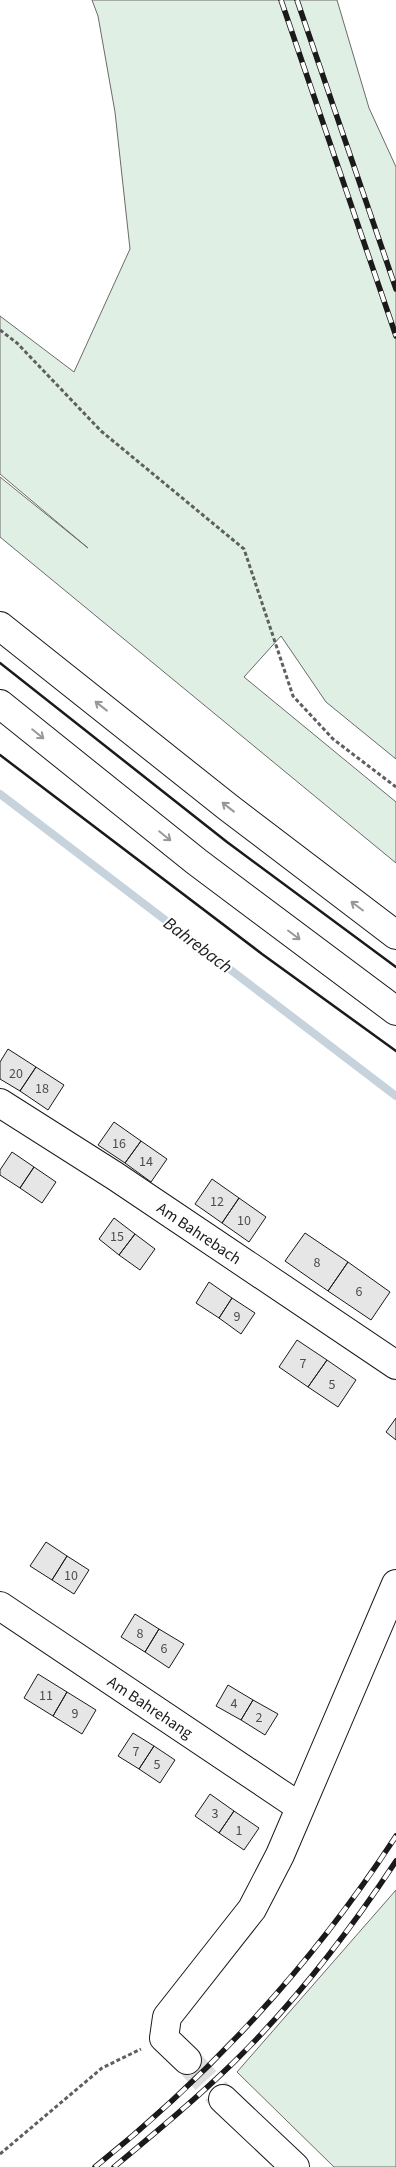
<svg xmlns="http://www.w3.org/2000/svg" width="396" height="2167" font-family="'Source Sans 3',sans-serif">
<rect width="100%" height="100%" fill="#fff"/>
<path fill="#e0efe3" stroke="#6a6a6a" d="M 92,0 L 337,0 L 369,108 L 396,167 L 396,759 L 326,702 L 281,636 L 244,677 L 396,802 L 396,863 L 0,537 L 0,477 L 88,548 L 0,474 L 0,316 L 74,372 L 130,249 L 115,112 L 98,16 Z
M 396,1890 L 396,2167 L 334,2167 L 237,2072 Z"/>
<g fill="none" stroke-linecap="round" stroke-linejoin="round">
<path stroke="#c6d2dc" stroke-width="8" d="M 0,794 L 396,1096"/>
</g>
<path fill="#e6e6e6" stroke="#1a1a1a" d="M 8,1049 L 36,1067 L 20,1091 L 0,1079 L 0,1062 Z
M 36,1067 L 64,1085 L 48,1110 L 20,1091 Z
M 114,1122 L 141,1141 L 125,1163 L 98,1145 Z
M 141,1141 L 167,1159 L 151,1182 L 125,1163 Z
M 12,1152 L 34,1167 L 20,1188 L 0,1175 L 0,1170 Z
M 34,1167 L 56,1182 L 42,1203 L 20,1188 Z
M 212,1179 L 239,1198 L 222,1223 L 195,1204 Z
M 239,1198 L 266,1217 L 249,1242 L 222,1223 Z
M 114,1218 L 135,1234 L 119,1255 L 99,1239 Z
M 305,1233 L 348,1262 L 328,1291 L 285,1261 Z
M 135,1234 L 155,1249 L 140,1270 L 119,1255 Z
M 348,1262 L 390,1292 L 371,1320 L 328,1291 Z
M 209,1282 L 232,1298 L 219,1318 L 196,1303 Z
M 232,1298 L 255,1313 L 241,1334 L 219,1318 Z
M 297,1340 L 327,1360 L 308,1387 L 279,1367 Z
M 327,1360 L 356,1380 L 338,1407 L 308,1387 Z
M 396,1418 L 396,1440 L 386,1432 Z
M 46,1542 L 67,1556 L 52,1580 L 30,1566 Z
M 67,1556 L 89,1570 L 74,1594 L 52,1580 Z
M 135,1614 L 159,1629 L 145,1652 L 121,1637 Z
M 159,1629 L 184,1644 L 169,1668 L 145,1652 Z
M 38,1674 L 67,1692 L 53,1716 L 24,1698 Z
M 228,1685 L 253,1700 L 241,1720 L 216,1706 Z
M 67,1692 L 96,1710 L 82,1734 L 53,1716 Z
M 253,1700 L 278,1714 L 265,1735 L 241,1720 Z
M 133,1733 L 154,1746 L 139,1769 L 118,1756 Z
M 154,1746 L 175,1760 L 160,1783 L 139,1769 Z
M 210,1794 L 234,1811 L 219,1833 L 195,1816 Z
M 234,1811 L 259,1828 L 244,1850 L 219,1833 Z"/>
<g fill="none" stroke-linecap="round" stroke-linejoin="round">
<path stroke="#ddd" stroke-width="28" stroke-dasharray="28 14" stroke-linecap="butt" d="M 187,2060 L 223,2099"/>
<defs>
<g id="minor">
<path id="s1" d="M 0,1103 L 115,1176 L 396,1365"/>
<path id="s2" d="M 0,1606 L 300,1807"/>
<path d="M 187,2060 L 164,2038 L 167,2017 L 252,1909 L 280,1855 L 396,1584"/>
<path d="M 223,2099 L 295,2167"/>
</g>
<path id="highway" d="M 0,626 L 229,808 L 396,935
M 0,704 L 197,862 L 396,1011"/>
</defs>
<use href="#minor" stroke="#1a1a1a" stroke-width="30"/>
<use href="#highway" stroke="#1a1a1a" stroke-width="30"/>
<path stroke="#5f5f5f" stroke-width="3" stroke-dasharray="4 2.5" stroke-linecap="butt" d="M 0,330 L 17,343 L 101,431 L 244,549 L 293,696 L 333,739 L 396,787
M 0,2154 L 102,2068 L 141,2049"/>
<use href="#minor" stroke="#fff" stroke-width="28"/>
<use href="#highway" stroke="#fff" stroke-width="28"/>
<defs>
<path id="rail" d="M 281,0 L 396,336
M 297,0 L 396,289
M 95,2167 C 212,2073 314,1962 396,1836
M 114,2167 C 155,2133 196,2099 234,2062 C 295,2002 349,1932 396,1861"/>
</defs>
<use href="#rail" stroke="#1a1a1a" stroke-width="5.5"/>
<use href="#rail" stroke="#fff" stroke-width="4" stroke-dasharray="11" stroke-linecap="butt"/>
<path stroke="#1a1a1a" stroke-width="2.5" d="M 0,663 L 227,842 L 396,967
M 0,755 L 262,954 L 396,1051"/>
</g>
<defs><path id="oneway-shaft" d="M-6 0H5M1.5-3L5.5 0L1.5 3" fill="none" stroke-width="1.6" stroke-linecap="round" stroke-linejoin="round" transform="scale(1.25)"/></defs>
<g stroke="#989898">
<use href="#oneway-shaft" transform="translate(101 706) rotate(-142)"/>
<use href="#oneway-shaft" transform="translate(38 734) rotate(39)"/>
<use href="#oneway-shaft" transform="translate(228 807) rotate(-142)"/>
<use href="#oneway-shaft" transform="translate(165 836) rotate(39)"/>
<use href="#oneway-shaft" transform="translate(357 906) rotate(-143)"/>
<use href="#oneway-shaft" transform="translate(294 935) rotate(37)"/>
</g>
<g text-anchor="middle" stroke-width="4" stroke-linejoin="round" paint-order="stroke">
<g font-size="14" fill="#4d4d4d">
<text x="16" y="1078">20</text>
<text x="42" y="1093">18</text>
<text x="119" y="1148">16</text>
<text x="146" y="1166">14</text>
<text x="217" y="1206">12</text>
<text x="244" y="1225">10</text>
<text x="117" y="1241">15</text>
<text x="317" y="1267">8</text>
<text x="359" y="1296">6</text>
<text x="237" y="1321">9</text>
<text x="303" y="1368">7</text>
<text x="332" y="1389">5</text>
<text x="71" y="1580">10</text>
<text x="140" y="1638">8</text>
<text x="164" y="1653">6</text>
<text x="46" y="1700">11</text>
<text x="234" y="1708">4</text>
<text x="75" y="1718">9</text>
<text x="259" y="1722">2</text>
<text x="136" y="1756">7</text>
<text x="157" y="1769">5</text>
<text x="215" y="1818">3</text>
<text x="239" y="1835">1</text>
</g>
<g font-size="16" fill="#1a1a1a" stroke="#fff">
<text dy="6" stroke="none"><textPath href="#s1" startOffset="238">Am Bahrebach</textPath></text>
<text dy="6" stroke="none"><textPath href="#s2" startOffset="181">Am Bahrehang</textPath></text>
</g>
<g font-size="18" font-style="italic" fill="#1a1a1a" stroke="#fff">
<text transform="translate(198 945) rotate(37)" y="6">Bahrebach</text>
</g>
</g>
</svg>
